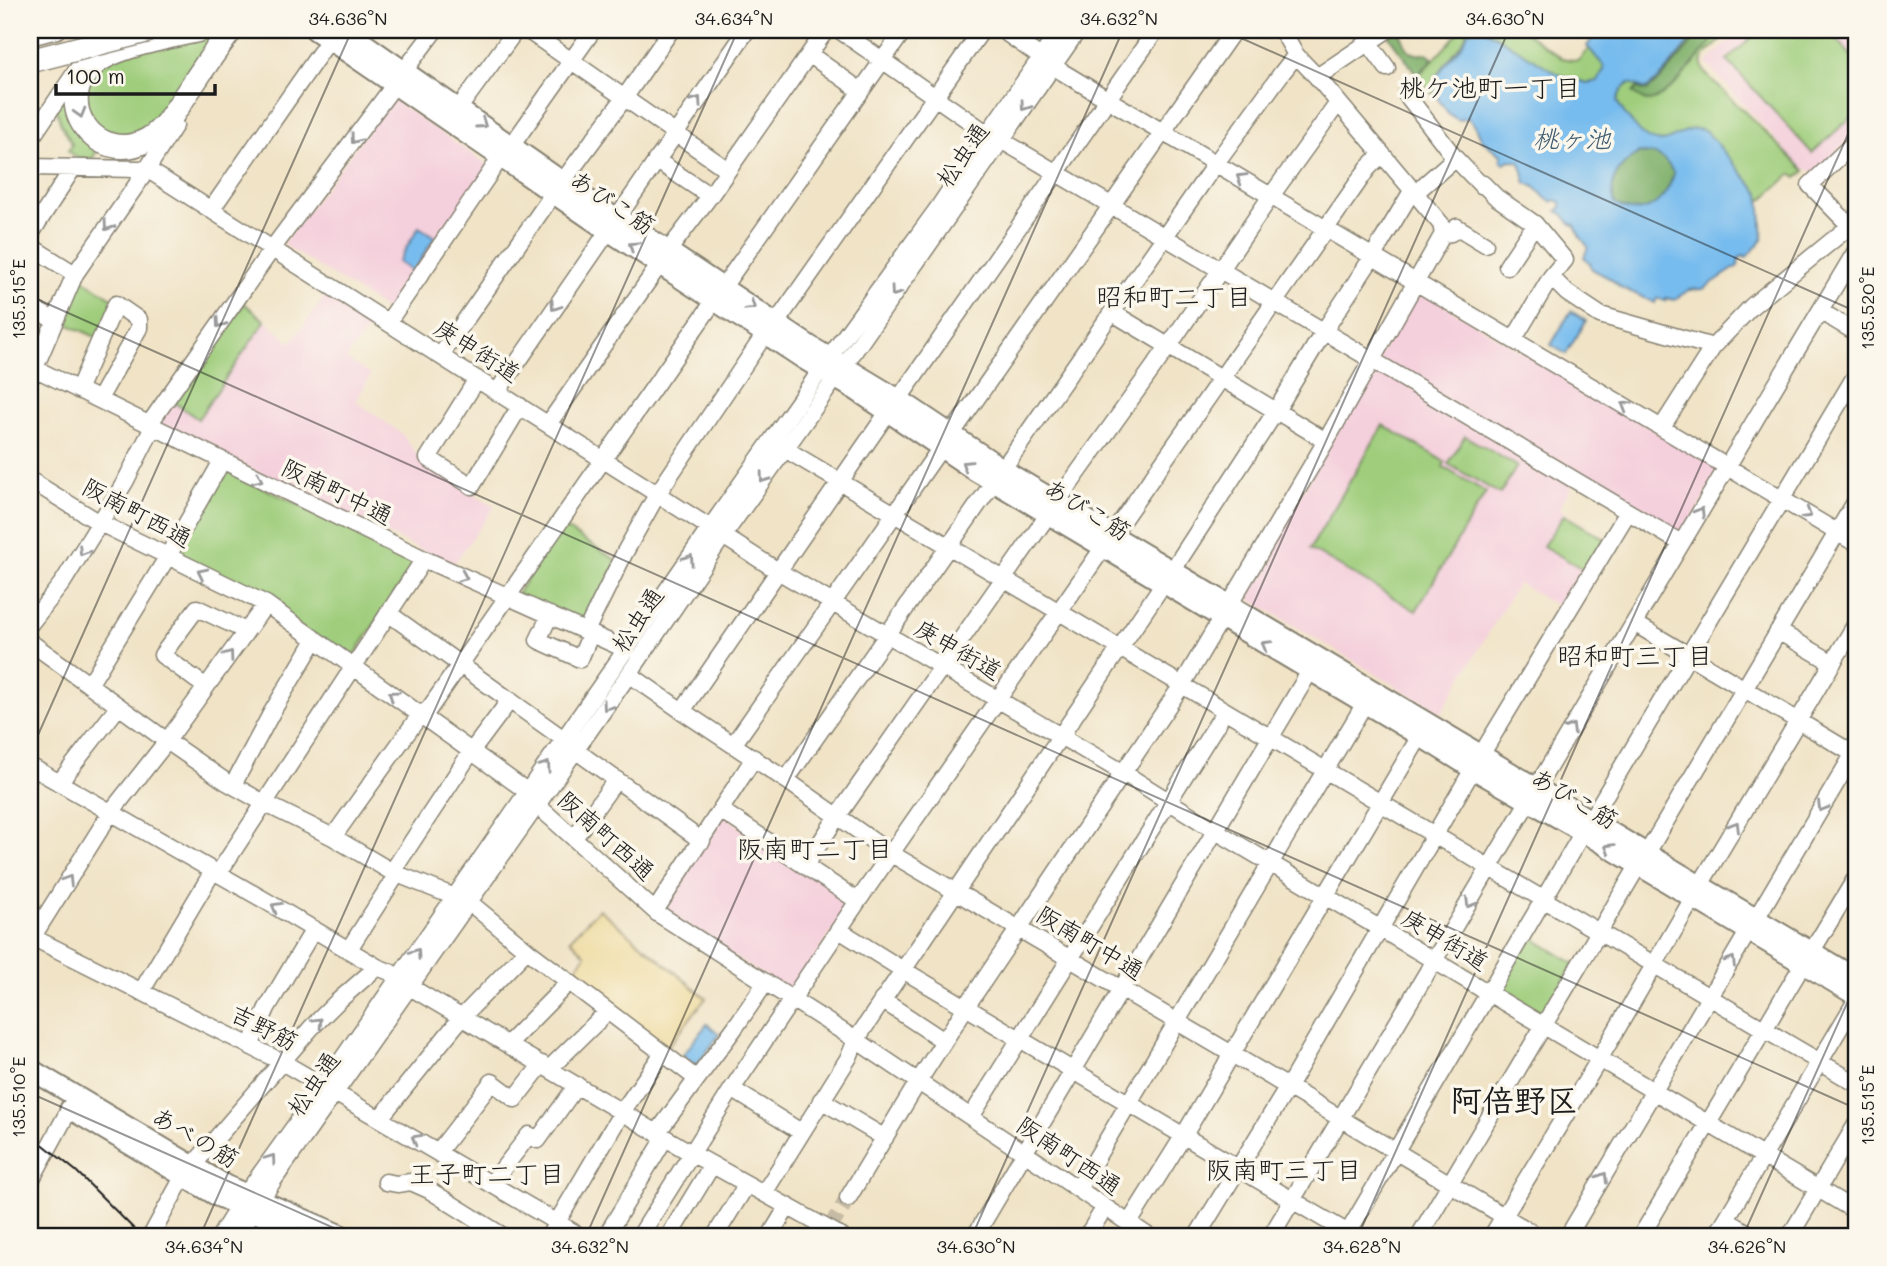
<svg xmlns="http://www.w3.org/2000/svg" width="1887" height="1266" font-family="Mali,'Klee One',sans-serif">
<rect width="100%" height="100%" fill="#fbf7ec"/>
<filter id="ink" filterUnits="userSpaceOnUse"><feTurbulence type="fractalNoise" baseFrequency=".0143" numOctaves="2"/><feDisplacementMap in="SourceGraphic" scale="14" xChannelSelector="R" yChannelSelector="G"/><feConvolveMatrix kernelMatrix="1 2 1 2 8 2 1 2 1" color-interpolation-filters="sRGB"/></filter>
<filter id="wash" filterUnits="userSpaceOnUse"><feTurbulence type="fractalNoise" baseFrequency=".00686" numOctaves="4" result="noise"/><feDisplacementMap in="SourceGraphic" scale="28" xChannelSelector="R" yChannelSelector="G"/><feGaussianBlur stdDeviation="1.57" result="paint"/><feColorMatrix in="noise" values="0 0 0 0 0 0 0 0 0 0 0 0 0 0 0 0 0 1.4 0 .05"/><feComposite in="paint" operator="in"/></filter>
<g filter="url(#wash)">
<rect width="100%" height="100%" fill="#f0e3c6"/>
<path fill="#f4cfdc" d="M 1741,30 L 1851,30 L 1857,36 L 1857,132 L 1815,172 L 1801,167 L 1706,63 Z
M 392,99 L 491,167 L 390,312 L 283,244 Z
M 1422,292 L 1721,470 L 1681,537 L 1378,359 L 1416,293 Z
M 327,294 L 368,320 L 370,325 L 346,359 L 371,375 L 356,401 L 402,434 L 421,460 L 469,492 L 495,506 L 453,565 L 155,423 L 243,301 L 291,343 Z
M 30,311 L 49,321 L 41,339 L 30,333 Z
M 1378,368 L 1573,484 L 1559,508 L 1564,511 L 1563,513 L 1607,539 L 1564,610 L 1518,583 L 1441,713 L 1243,595 L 1373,370 Z
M 723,815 L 852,901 L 791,994 L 661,909 Z"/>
<path fill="#9fcd7b" stroke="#5e744c" stroke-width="2" d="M 185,30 L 220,30 L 167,112 L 141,136 L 106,137 L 92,159 L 78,158 L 68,151 L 72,144 L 61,124 L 56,108 L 95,53 Z
M 1460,30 L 1468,30 L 1464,40 L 1434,79 L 1435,93 L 1432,94 L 1418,76 L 1451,41 Z
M 1473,30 L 1523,30 L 1562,58 L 1578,61 L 1603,30 L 1732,30 L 1704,56 L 1702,65 L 1705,73 L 1805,171 L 1797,178 L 1791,174 L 1762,200 L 1732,211 Z
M 1760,30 L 1828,30 L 1857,62 L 1857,112 L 1812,153 L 1727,60 Z
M 80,277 L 115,300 L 98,338 L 60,321 Z
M 244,303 L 265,321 L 198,419 L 175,403 Z
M 1383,425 L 1445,462 L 1443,467 L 1486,492 L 1416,611 L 1310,549 Z
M 1465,436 L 1517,466 L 1500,494 L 1448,464 Z
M 223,469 L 413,558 L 415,562 L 354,656 L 349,657 L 177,555 Z
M 1564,515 L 1605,539 L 1586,571 L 1543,546 Z
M 561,526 L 618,561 L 590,616 L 579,621 L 517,594 Z
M 1528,935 L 1575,964 L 1542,1013 L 1498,988 Z"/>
<path fill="#7fb06b" stroke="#4e6644" stroke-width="2" d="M 1703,30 L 1721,30 C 1707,45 1668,102 1647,101 C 1642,100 1637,96 1633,93 L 1637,88 L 1647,91 L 1660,80 Z
M 1394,33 L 1401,34 C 1405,47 1410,58 1427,53 L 1433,59 L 1417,75 L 1388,35 Z
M 1639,153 C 1659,153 1664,156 1674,173 C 1665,203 1644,221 1615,204 C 1607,180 1619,165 1639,153 Z"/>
<path fill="#eeda9e" stroke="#857b5d" stroke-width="2" d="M 599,909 L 706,998 L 665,1050 L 570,976 L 586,955 L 570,939 Z"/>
<path fill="#77bcee" stroke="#4a6c85" stroke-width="2" fill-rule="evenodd" d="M 1469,30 L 1486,30 L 1560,75 L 1587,83 L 1598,81 L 1604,70 L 1603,65 L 1587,46 L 1599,30 L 1699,30 L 1658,80 L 1646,89 L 1630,83 C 1622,87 1619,93 1617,101 C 1621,110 1627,117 1633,124 C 1665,166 1679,117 1707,132 L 1760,194 L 1763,239 L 1746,258 L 1744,256 L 1739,258 L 1738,266 L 1703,289 L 1689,290 L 1674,300 L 1666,298 L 1665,301 L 1657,298 L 1655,303 L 1620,287 L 1611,279 L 1592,269 L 1590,263 L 1584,257 L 1588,247 L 1579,235 L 1575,225 L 1571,224 L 1563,214 L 1557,211 L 1561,207 L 1561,202 L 1555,200 L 1551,202 C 1540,196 1540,187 1526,183 C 1523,176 1524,169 1519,162 L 1510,160 L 1504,163 L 1500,160 L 1502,156 L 1483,141 L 1474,124 L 1468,118 L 1458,120 L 1449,114 L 1438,99 L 1434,81 C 1443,63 1463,50 1469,30 ZM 1639,153 C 1658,153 1665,156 1674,174 C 1665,202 1644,221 1615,204 C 1607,180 1619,165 1639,153 Z
M 419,227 L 435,237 L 413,272 L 398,262 Z
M 1571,311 L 1586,321 L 1566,354 L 1551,345 Z
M 707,1024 L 720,1034 L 696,1066 L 683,1055 Z"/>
</g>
<g filter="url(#ink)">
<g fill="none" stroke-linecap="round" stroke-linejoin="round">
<path stroke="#c6bba4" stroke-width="16" stroke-dasharray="16 8" stroke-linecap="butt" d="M 829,1229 L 848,1198"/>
<defs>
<path id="minor" d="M 527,30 L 728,170
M 839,30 L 988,134
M 1002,30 L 1059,70 L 1102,96 L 1857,544
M 30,37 L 57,30
M 1368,42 L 1387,68
M 809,54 L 861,91
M 404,71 L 435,30
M 1317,77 L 1387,30
M 1406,94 L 1455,158 L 1481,185 L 1483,184 L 1496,197 L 1535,224 L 1565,260 L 1551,277 L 1514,339
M 459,108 L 516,30
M 30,140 L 83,61 L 88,51 L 85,30
M 1001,140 L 1681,543
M 512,145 L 593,30
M 656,160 L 710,196
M 30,167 L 138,169 L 146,170 L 153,173 L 778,571 L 1122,772 L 1216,831 L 1857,1212
M 563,181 L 625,97 L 671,30
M 211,210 L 329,40
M 1856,232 L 1810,185 L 1857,140
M 1443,234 L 1451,233 L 1457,227 L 1485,244
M 30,235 L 73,168
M 30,246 L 75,274
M 668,251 L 710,196 L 826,30
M 1507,266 L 1535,224
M 1551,277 L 1567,293 L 1600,315 L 1713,347
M 723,287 L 904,30
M 30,307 L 54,320
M 1820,311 L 1857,333
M 1113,313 L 1326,441
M 388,322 L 501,157
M 776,323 L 982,30
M 441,355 L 553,194
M 30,371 L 40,371 L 424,559 L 627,650
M 31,377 L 75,274 L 142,177 L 175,125
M 477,379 L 428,458 L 472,486 L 520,406
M 78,390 L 116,304 L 139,320 L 139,328 L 99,399
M 497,392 L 747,30
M 898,400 L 1156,30
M 549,423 L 660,264
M 1662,427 L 1713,347 L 1752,306 L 1850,226
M 951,435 L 1234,30
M 785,449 L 1490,868 L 1857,1084
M 30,480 L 100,523 L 266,604 L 528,792 L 537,805 L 657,913 L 856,1040 L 1148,1236
M 1057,502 L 1168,347 L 1271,196 L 1338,103
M 1112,535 L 1368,168 L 1381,155
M 1172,571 L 1276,411 L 1324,331 L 1373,256 L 1409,196 L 1415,193 L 1455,158
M 388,613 L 565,740
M 550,615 L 538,640 L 580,659 L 591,633
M 1634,623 L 1857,756
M 30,624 L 63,582 L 125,482 L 153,427 L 152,420 L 272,249 L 395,84
M 586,631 L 625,552 L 658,493 L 765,334
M 1778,631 L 1833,663
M 30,642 L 167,741 L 225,781 L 264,803 L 333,837 L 392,872 L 455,897
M 629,674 L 682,711 L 786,780 L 890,853 L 1288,1087 L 1537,1236
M 89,685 L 168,556 L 222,461
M 206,687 L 162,655 L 197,608 L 246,631
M 682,711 L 888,412
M 733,745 L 940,449
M 575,750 L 702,841
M 1481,755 L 1628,512
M 30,766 L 266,901 L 377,967 L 390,972 L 410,987 L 691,1153 L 841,1236
M 786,780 L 1216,163 L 1281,74 L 1296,55
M 59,783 L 119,706
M 233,785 L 272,712 L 315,640
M 722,811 L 858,901
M 1591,819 L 1857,373
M 333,837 L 420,715 L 429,709 L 714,301
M 574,838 L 616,780
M 1647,853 L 1857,499
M 805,866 L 837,817 L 1048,515
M 392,872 L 471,752 L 510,700
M 218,874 L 424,559
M 1700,885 L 1857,622
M 469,902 L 527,950 L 697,1079
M 655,911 L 754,758
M 839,930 L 903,970 L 1348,1233
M 30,936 L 282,1062 L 580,1236
M 30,941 L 111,812 L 167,741 L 266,604
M 349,949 L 397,874
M 1812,951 L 1857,876
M 141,992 L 213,871
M 882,1000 L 944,1041
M 508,1044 L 569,982
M 250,1046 L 267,1008 L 314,929
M 550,1068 L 607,1012
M 732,1089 L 801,1132
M 821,1100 L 885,1138
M 971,1117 L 1225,711
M 380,1118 L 462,1017 L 527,950
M 657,1133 L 736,1026 L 766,982
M 438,1152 L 492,1082 L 515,1099 L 542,1064
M 30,1182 L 75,1099
M 386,1182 L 397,1184 L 411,1182 L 429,1190 L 503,1236
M 491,1184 L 529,1135 L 538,1140 L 577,1085
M 1078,1189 L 1365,703
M 764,1193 L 849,1057 L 856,1040 L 1163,584
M 848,1198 L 918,1082 L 966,1007 L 1182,685 L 1326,441 L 1443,234 L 1441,224 L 1317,77 L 1296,55 L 1282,30
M 1726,1220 L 1753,1236
M 1129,1223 L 1184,1135 L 1420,736
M 151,1236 L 183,1177 L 311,1028 L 337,1002 L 377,967
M 220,1236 L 246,1194 L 332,1074 L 710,528 L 842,340 L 938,208 L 991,129 L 1060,30
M 237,1236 L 273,1181 L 629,674 L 723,536 L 844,366 L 1078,30
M 549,1236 L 622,1112 L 663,1053
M 606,1236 L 665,1138
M 640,1236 L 732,1089 L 858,901 L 1103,548
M 669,1236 L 712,1165
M 715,1236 L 747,1184
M 770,1236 L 788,1206
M 975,1236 L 1310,671
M 1087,1236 L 1105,1207
M 1197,1236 L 1288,1087 L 1473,769
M 1271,1236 L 1634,623 L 1857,249
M 1346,1236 L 1583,832
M 1419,1236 L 1638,866
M 1492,1236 L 1600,1058 L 1693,898
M 1568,1236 L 1857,748
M 1641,1236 L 1803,964
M 1716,1236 L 1857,999
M 1790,1236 L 1857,1123"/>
<path id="major" d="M 315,30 L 598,224 L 802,358 L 854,389 L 974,470 L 1420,736 L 1473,769 L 1583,832 L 1857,996
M 345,30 L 606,212 L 626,223 L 810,346 L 903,402 L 1015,477 L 1857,979
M 30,1069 L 225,1185 L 343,1236
M 70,1109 L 219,1197 L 289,1227"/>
<path id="highway" d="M 199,30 C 170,37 114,46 93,65 C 50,103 97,167 147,140 C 167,129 178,105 191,87 C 204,67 217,48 231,30"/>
</defs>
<use href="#minor" stroke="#868071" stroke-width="19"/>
<use href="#major" stroke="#868071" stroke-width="23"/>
<use href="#highway" stroke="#868071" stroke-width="26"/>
<use href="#minor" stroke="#fff" stroke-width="16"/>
<use href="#major" stroke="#fff" stroke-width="19"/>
<use href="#highway" stroke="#fff" stroke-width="23"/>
<path stroke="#1c1c1c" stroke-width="2" d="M 30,1134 L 76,1171 L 141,1236"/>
<defs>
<path id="highway-bridge" d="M 30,61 L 150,30"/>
</defs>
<use href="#highway-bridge" stroke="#868071" stroke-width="26" stroke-linecap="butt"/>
<use href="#highway-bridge" stroke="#fff" stroke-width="23"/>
</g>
<defs><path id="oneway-chevron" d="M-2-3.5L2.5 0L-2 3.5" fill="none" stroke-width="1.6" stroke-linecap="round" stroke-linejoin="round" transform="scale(1.75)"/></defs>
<g stroke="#999">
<use href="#oneway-chevron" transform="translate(697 101) rotate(-55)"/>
<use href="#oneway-chevron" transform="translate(1025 106) rotate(125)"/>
<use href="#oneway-chevron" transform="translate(80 113) rotate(74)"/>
<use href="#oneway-chevron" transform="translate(482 124) rotate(35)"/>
<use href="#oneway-chevron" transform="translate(355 139) rotate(126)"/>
<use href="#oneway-chevron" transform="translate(1241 178) rotate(-149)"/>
<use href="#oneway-chevron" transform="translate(108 226) rotate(125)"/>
<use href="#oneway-chevron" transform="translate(633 246) rotate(-146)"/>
<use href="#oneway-chevron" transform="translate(895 292) rotate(125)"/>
<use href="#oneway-chevron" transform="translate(555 306) rotate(124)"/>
<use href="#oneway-chevron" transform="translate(751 306) rotate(34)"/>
<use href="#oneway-chevron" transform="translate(220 323) rotate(125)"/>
<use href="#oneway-chevron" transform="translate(1626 406) rotate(-149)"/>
<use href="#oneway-chevron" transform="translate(966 465) rotate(-148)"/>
<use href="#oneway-chevron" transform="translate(764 478) rotate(126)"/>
<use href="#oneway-chevron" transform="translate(258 479) rotate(26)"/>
<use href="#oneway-chevron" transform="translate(1700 512) rotate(-59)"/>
<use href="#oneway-chevron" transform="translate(1807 514) rotate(31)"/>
<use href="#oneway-chevron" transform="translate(83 551) rotate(122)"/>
<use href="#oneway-chevron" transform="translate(689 559) rotate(-56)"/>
<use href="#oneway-chevron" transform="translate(202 573) rotate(-154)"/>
<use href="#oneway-chevron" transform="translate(463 577) rotate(23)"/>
<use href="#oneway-chevron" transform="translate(1266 645) rotate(-149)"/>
<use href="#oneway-chevron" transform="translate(229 655) rotate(-54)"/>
<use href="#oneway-chevron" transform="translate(393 695) rotate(-144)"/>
<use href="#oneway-chevron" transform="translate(607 706) rotate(125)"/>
<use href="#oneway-chevron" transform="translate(1571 728) rotate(-59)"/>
<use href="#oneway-chevron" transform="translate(546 766) rotate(-55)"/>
<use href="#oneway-chevron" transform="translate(1822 807) rotate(121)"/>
<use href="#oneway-chevron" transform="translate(1735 826) rotate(-59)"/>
<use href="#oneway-chevron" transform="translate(1609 848) rotate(-149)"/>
<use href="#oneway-chevron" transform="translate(68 880) rotate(-58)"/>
<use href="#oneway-chevron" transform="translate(1470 903) rotate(121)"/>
<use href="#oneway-chevron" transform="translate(276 907) rotate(-150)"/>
<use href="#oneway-chevron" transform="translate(416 953) rotate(-55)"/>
<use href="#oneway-chevron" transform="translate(1731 961) rotate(-59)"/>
<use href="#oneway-chevron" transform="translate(318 1022) rotate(-47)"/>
<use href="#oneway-chevron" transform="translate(416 1139) rotate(-150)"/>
<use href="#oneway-chevron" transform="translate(271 1159) rotate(-54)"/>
<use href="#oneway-chevron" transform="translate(1603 1177) rotate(-59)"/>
</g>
</g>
<path fill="none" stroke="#1c1c1c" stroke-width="2" stroke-opacity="0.45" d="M 1223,30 L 1857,312M 30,296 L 1857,1109M 30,753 L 352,30M 30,1093 L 352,1236M 200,1236 L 738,30M 586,1236 L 1123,30M 972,1236 L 1509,30M 1358,1236 L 1857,114M 1743,1236 L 1857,981"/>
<g text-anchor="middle" stroke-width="7" stroke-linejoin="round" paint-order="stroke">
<g font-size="24" fill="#1c1c1c" stroke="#fbf7ec">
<text transform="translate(963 155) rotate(-55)" y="8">松虫通</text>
<text transform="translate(612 203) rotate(33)" y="8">あびこ筋</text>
<text transform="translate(477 351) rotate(32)" y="8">庚申街道</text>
<text transform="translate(337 492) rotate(26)" y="8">阪南町中通</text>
<text transform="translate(1087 510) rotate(31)" y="8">あびこ筋</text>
<text transform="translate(137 513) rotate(28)" y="8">阪南町西通</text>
<text transform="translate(638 620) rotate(-56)" y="8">松虫通</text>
<text transform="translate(958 650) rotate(30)" y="8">庚申街道</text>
<text transform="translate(1574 799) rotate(30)" y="8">あびこ筋</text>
<text transform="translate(606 836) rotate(42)" y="8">阪南町西通</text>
<text transform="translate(1445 940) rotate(31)" y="8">庚申街道</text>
<text transform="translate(1090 943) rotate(31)" y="8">阪南町中通</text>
<text transform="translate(264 1028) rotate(27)" y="8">吉野筋</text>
<text transform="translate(314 1084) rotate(-55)" y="8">松虫通</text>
<text transform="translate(195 1138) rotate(30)" y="8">あべの筋</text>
<text transform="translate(1069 1156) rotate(34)" y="8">阪南町西通</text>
</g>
<g font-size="26" fill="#1c1c1c" stroke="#fbf7ec">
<text x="1490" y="97">桃ケ池町一丁目</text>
<text x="1174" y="306">昭和町二丁目</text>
<text x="1635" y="665">昭和町三丁目</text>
<text x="815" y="858">阪南町二丁目</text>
<text x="1284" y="1179">阪南町三丁目</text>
<text x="487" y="1183">王子町二丁目</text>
</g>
<g font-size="26" font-style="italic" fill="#405c70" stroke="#fbf7ec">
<text x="1572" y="148">桃ヶ池</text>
</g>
<g font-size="32" font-weight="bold" fill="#1c1c1c" stroke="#fbf7ec">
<text x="1514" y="1112">阿倍野区</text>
</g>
</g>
<rect width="1887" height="1266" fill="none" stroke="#fbf7ec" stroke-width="77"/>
<path d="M56 84v10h159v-10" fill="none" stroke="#1c1c1c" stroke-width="3.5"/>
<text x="66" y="84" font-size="21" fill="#1c1c1c" stroke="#fbf7ec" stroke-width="5" paint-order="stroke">100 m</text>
<rect x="38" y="38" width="1810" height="1190" fill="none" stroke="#1c1c1c" stroke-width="2.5"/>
<g font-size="18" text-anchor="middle" fill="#1c1c1c">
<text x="348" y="25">34.636°N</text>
<text x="734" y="25">34.634°N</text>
<text x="1119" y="25">34.632°N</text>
<text x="1505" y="25">34.630°N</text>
<text transform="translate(19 299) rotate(-90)" y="6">135.515°E</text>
<text transform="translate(1868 308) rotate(-90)" y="6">135.520°E</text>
<text transform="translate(19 1097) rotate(-90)" y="6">135.510°E</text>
<text transform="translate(1868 1105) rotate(-90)" y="6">135.515°E</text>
<text x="204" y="1253">34.634°N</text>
<text x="590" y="1253">34.632°N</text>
<text x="976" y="1253">34.630°N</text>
<text x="1362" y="1253">34.628°N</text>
<text x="1747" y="1253">34.626°N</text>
</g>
</svg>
